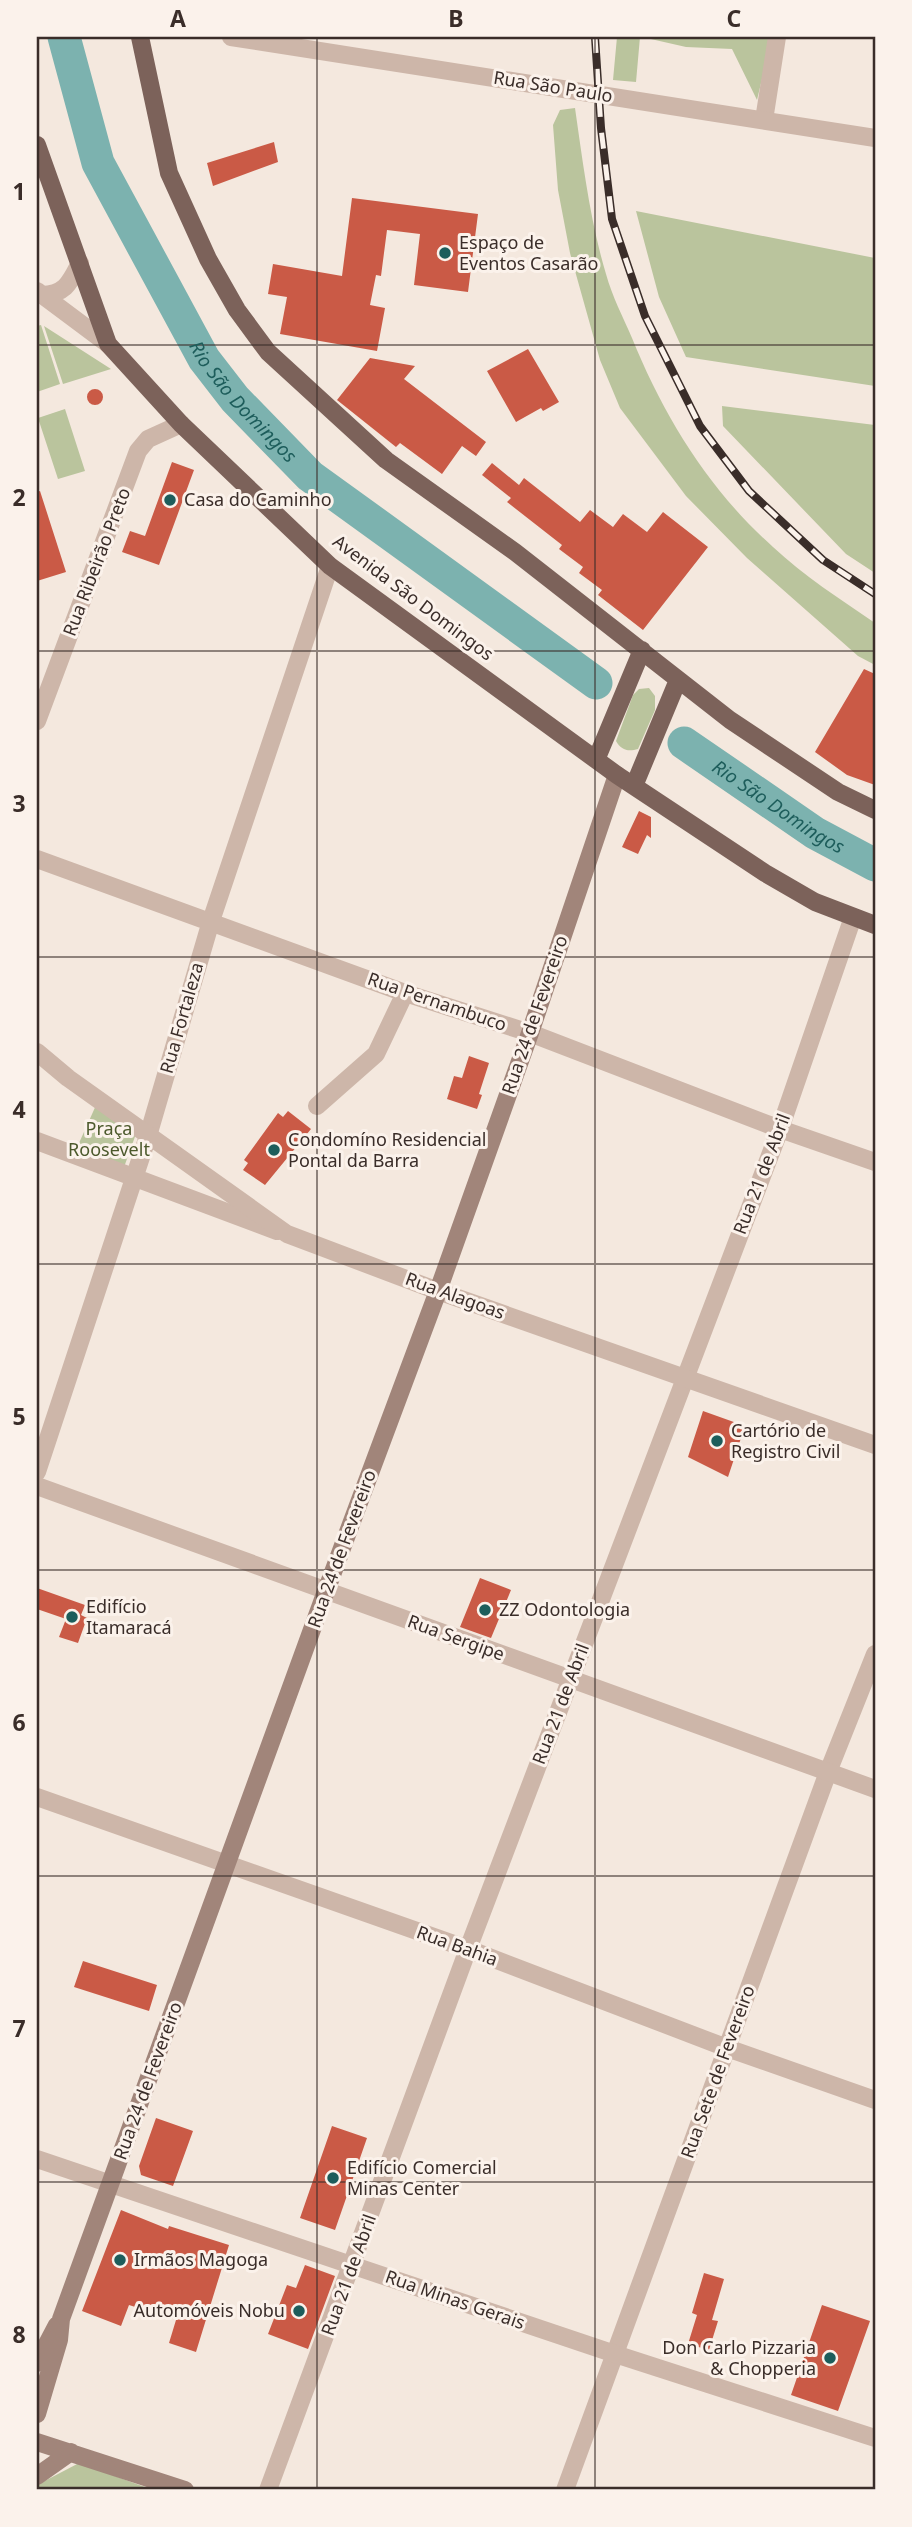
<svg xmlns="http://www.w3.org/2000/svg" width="912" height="2527" font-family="'Noto Sans',sans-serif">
<rect width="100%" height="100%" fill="#f4e8de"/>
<path fill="#bac49d" d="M 617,37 L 640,37 L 636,82 L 613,80 Z
M 642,37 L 772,37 L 757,100 L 732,49 L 686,47 Z
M 575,108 C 583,163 590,221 606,274 C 612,296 623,317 632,338 C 664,417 709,490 773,547 C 804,576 840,599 875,623 L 875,665 L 858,656 L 747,558 L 686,496 L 620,408 L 600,360 L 570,253 L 558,190 L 553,125 L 560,110 Z
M 636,211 L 875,258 L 875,386 L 686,357 L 659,297 Z
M 41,325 L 60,384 L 37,392 L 37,326 Z
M 44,326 L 111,369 L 63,384 Z
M 722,406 L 875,425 L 875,573 L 846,554 L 723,426 Z
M 65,409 L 85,471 L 58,479 L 38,418 Z
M 649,688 L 655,696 L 655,710 L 638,749 C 628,752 621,750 616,741 L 633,695 L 639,689 Z
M 97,1103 L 137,1131 L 123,1170 L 75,1152 Z
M 79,2463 L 153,2490 L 37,2490 L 37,2485 Z"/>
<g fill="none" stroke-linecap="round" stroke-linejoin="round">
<g stroke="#7cb2af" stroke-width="33">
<path id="s1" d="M 64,37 L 98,163 L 204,359 L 235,399 L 310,476 L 596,683"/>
<path id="s2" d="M 684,743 L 815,833 L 875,865"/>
</g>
</g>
<path fill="#ca5a46" d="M 274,142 L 278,162 L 213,186 L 207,163 Z
M 352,198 L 478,214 L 468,292 L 414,285 L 420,234 L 387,230 L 381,276 L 376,275 L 370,305 L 385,308 L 377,351 L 280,334 L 287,297 L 268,294 L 273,264 L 342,276 Z
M 528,349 L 559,402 L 543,411 L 541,408 L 516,422 L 487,371 Z
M 370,358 L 415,366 L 404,379 L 486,442 L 476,456 L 462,446 L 442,474 L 400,443 L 396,447 L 337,400 Z
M87 397a8 8 0 1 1 16 0a8 8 0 1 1-16 0Z
M 172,462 L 194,470 L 159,565 L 122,552 L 130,531 L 145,536 Z
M 492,463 L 519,485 L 524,478 L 580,522 L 590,510 L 613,527 L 623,514 L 647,532 L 663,512 L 708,547 L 643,630 L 598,595 L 602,590 L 579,573 L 583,567 L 559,549 L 562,545 L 507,502 L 511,498 L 482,475 Z
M 40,491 L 66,572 L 37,581 L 37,492 Z
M 864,669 L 875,674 L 875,785 L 847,775 L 815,752 Z
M 639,811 L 651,817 L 651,838 L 647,835 L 638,854 L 622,847 Z
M 469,1056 L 489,1063 L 479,1094 L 482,1095 L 477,1109 L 447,1099 L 454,1076 L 462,1078 Z
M 288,1111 L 311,1129 L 265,1185 L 243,1170 L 248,1163 L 244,1160 L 278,1113 L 283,1117 Z
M 703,1411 L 745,1426 L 728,1477 L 688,1457 Z
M 480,1578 L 511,1590 L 491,1638 L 460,1627 Z
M 37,1588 L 85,1605 L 81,1615 L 87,1618 L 78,1643 L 59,1637 L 66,1619 L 37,1609 Z
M 83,1961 L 157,1985 L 149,2011 L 74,1987 Z
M 156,2118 L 193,2131 L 173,2186 L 141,2175 L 139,2166 Z
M 332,2126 L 367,2138 L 335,2230 L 300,2218 Z
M 121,2210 L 168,2229 L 169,2226 L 229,2245 L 196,2352 L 169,2343 L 176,2320 L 129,2305 L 121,2326 L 82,2311 Z
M 305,2265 L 335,2276 L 308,2349 L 268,2334 L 287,2285 L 296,2288 Z
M 704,2273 L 724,2279 L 712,2320 L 718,2321 L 709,2350 L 688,2344 L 697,2315 L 692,2313 Z
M 822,2305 L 870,2321 L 838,2411 L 791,2395 Z"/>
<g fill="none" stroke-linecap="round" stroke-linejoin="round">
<path stroke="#cdb6a9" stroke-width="18" d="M 764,120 L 777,37
M 37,291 L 108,344
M 42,295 C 66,294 70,282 80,263
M 37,721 L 138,451 L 148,439 L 181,424
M 37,859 L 405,993 L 530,1033 L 780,1129 L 875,1162
M 317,1106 L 376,1054 L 405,993
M 37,1141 L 277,1231
M 37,1472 L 148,1136 L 211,921 L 330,566
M 37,1797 L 468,1949 L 727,2048 L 875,2100
M 268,2490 L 468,1949 L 780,1129 L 853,917
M 565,2490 L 828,1772 L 875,1654"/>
<path stroke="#cdb6a9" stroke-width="18" d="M 231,37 L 875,138
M 37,1052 L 68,1078 L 287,1234 L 438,1291 L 875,1445
M 37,1486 L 875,1789
M 37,2159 L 615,2354 L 875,2438"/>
<path stroke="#a1857a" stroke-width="18" d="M 37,2363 L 57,2325
M 37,2414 L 59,2340 L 61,2319 L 326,1591 L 438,1291 L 530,1033 L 617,775
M 37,2442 L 185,2490
M 37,2476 L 71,2452"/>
<path stroke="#7c625a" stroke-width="18" d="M 140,37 L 169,173 L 208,259 L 237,310 L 268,352 L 386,460 L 515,552 L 730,720 L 838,792 L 875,810
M 37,145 L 108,344 L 181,424 L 330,566 L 617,775 L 765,873 L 815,902 L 875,925
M 596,760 L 642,650
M 634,786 L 678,680"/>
<defs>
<path id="rail" d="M 595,37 L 601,128 L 612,219 L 645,316 L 700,426 L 749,491 L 823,560 L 875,594"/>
</defs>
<use href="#rail" stroke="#3a2d29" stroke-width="8"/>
<use href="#rail" stroke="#fbf2eb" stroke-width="5" stroke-dasharray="16" stroke-linecap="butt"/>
</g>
<path fill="none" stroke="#3a2d29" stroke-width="2" stroke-opacity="0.55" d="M 317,37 L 317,2490M 595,37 L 595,2490M 37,345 L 875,345M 37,651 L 875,651M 37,957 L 875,957M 37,1264 L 875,1264M 37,1570 L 875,1570M 37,1876 L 875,1876M 37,2182 L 875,2182"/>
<g fill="#1d5d5b" stroke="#fbf2eb" stroke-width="2.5">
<circle cx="445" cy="253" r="7"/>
<circle cx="170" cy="500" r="7"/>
<circle cx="274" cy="1150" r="7"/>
<circle cx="717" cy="1441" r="7"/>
<circle cx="485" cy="1610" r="7"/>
<circle cx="72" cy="1617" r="7"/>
<circle cx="333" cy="2178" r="7"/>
<circle cx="120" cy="2260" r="7"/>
<circle cx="299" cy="2311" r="7"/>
<circle cx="830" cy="2358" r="7"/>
</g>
<g text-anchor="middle" stroke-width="6" stroke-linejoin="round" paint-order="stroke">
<g font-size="18" fill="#3a2d29" stroke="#fbf2eb">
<text transform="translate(553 87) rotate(9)" y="6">Rua São Paulo</text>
<text transform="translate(97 562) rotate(-69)" y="6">Rua Ribeirão Preto</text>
<text transform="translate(413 598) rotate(37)" y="6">Avenida São Domingos</text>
<text transform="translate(437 1002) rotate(19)" y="6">Rua Pernambuco</text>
<text transform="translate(535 1015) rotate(-71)" y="6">Rua 24 de Fevereiro</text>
<text transform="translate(182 1018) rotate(-74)" y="6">Rua Fortaleza</text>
<text transform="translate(762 1174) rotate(-69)" y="6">Rua 21 de Abril</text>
<text transform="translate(455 1296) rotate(20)" y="6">Rua Alagoas</text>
<text transform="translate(342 1549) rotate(-70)" y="6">Rua 24 de Fevereiro</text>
<text transform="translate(456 1638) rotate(20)" y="6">Rua Sergipe</text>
<text transform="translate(561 1704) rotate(-69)" y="6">Rua 21 de Abril</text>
<text transform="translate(457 1946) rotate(20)" y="6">Rua Bahia</text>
<text transform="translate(718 2072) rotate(-70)" y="6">Rua Sete de Fevereiro</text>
<text transform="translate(148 2081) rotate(-70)" y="6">Rua 24 de Fevereiro</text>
<text transform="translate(349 2275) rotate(-70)" y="6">Rua 21 de Abril</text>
<text transform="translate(455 2300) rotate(19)" y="6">Rua Minas Gerais</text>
</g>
<g font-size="18" fill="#3a2d29" stroke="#fbf2eb" text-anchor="start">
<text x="459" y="249">Espaço de<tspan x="459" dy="21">Eventos Casarão</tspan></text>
<text x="184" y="506">Casa do Caminho</text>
<text x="288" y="1146">Condomíno Residencial<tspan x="288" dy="21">Pontal da Barra</tspan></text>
<text x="731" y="1437">Cartório de<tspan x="731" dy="21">Registro Civil</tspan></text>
<text x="86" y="1613">Edifício<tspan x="86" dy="21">Itamaracá</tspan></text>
<text x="499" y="1616">ZZ Odontologia</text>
<text x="347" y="2174">Edifício Comercial<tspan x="347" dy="21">Minas Center</tspan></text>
<text x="134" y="2266">Irmãos Magoga</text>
<text x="285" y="2317" text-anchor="end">Automóveis Nobu</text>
<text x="816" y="2354" text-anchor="end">Don Carlo Pizzaria<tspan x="816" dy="21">&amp; Chopperia</tspan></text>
</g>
<g font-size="18" fill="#4c592c" stroke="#fbf2eb">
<text x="109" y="1135">Praça<tspan x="109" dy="21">Roosevelt</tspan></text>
</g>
<g font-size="19" font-style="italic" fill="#1d5d5b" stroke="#fbf2eb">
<text dy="7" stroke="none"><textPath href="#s1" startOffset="411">Rio São Domingos</textPath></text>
<text dy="7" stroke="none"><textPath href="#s2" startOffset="114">Rio São Domingos</textPath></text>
</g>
</g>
<rect width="912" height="2527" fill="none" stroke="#fbf2eb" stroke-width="77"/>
<rect x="38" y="38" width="836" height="2450" fill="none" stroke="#3a2d29" stroke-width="2.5"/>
<g font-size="23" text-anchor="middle" font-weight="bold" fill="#3a2d29">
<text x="178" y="27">A</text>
<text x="456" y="27">B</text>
<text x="734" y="27">C</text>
<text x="19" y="200">1</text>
<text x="19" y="506">2</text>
<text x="19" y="812">3</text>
<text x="19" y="1118">4</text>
<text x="19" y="1425">5</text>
<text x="19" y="1731">6</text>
<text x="19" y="2037">7</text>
<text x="19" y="2343">8</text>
</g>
</svg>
